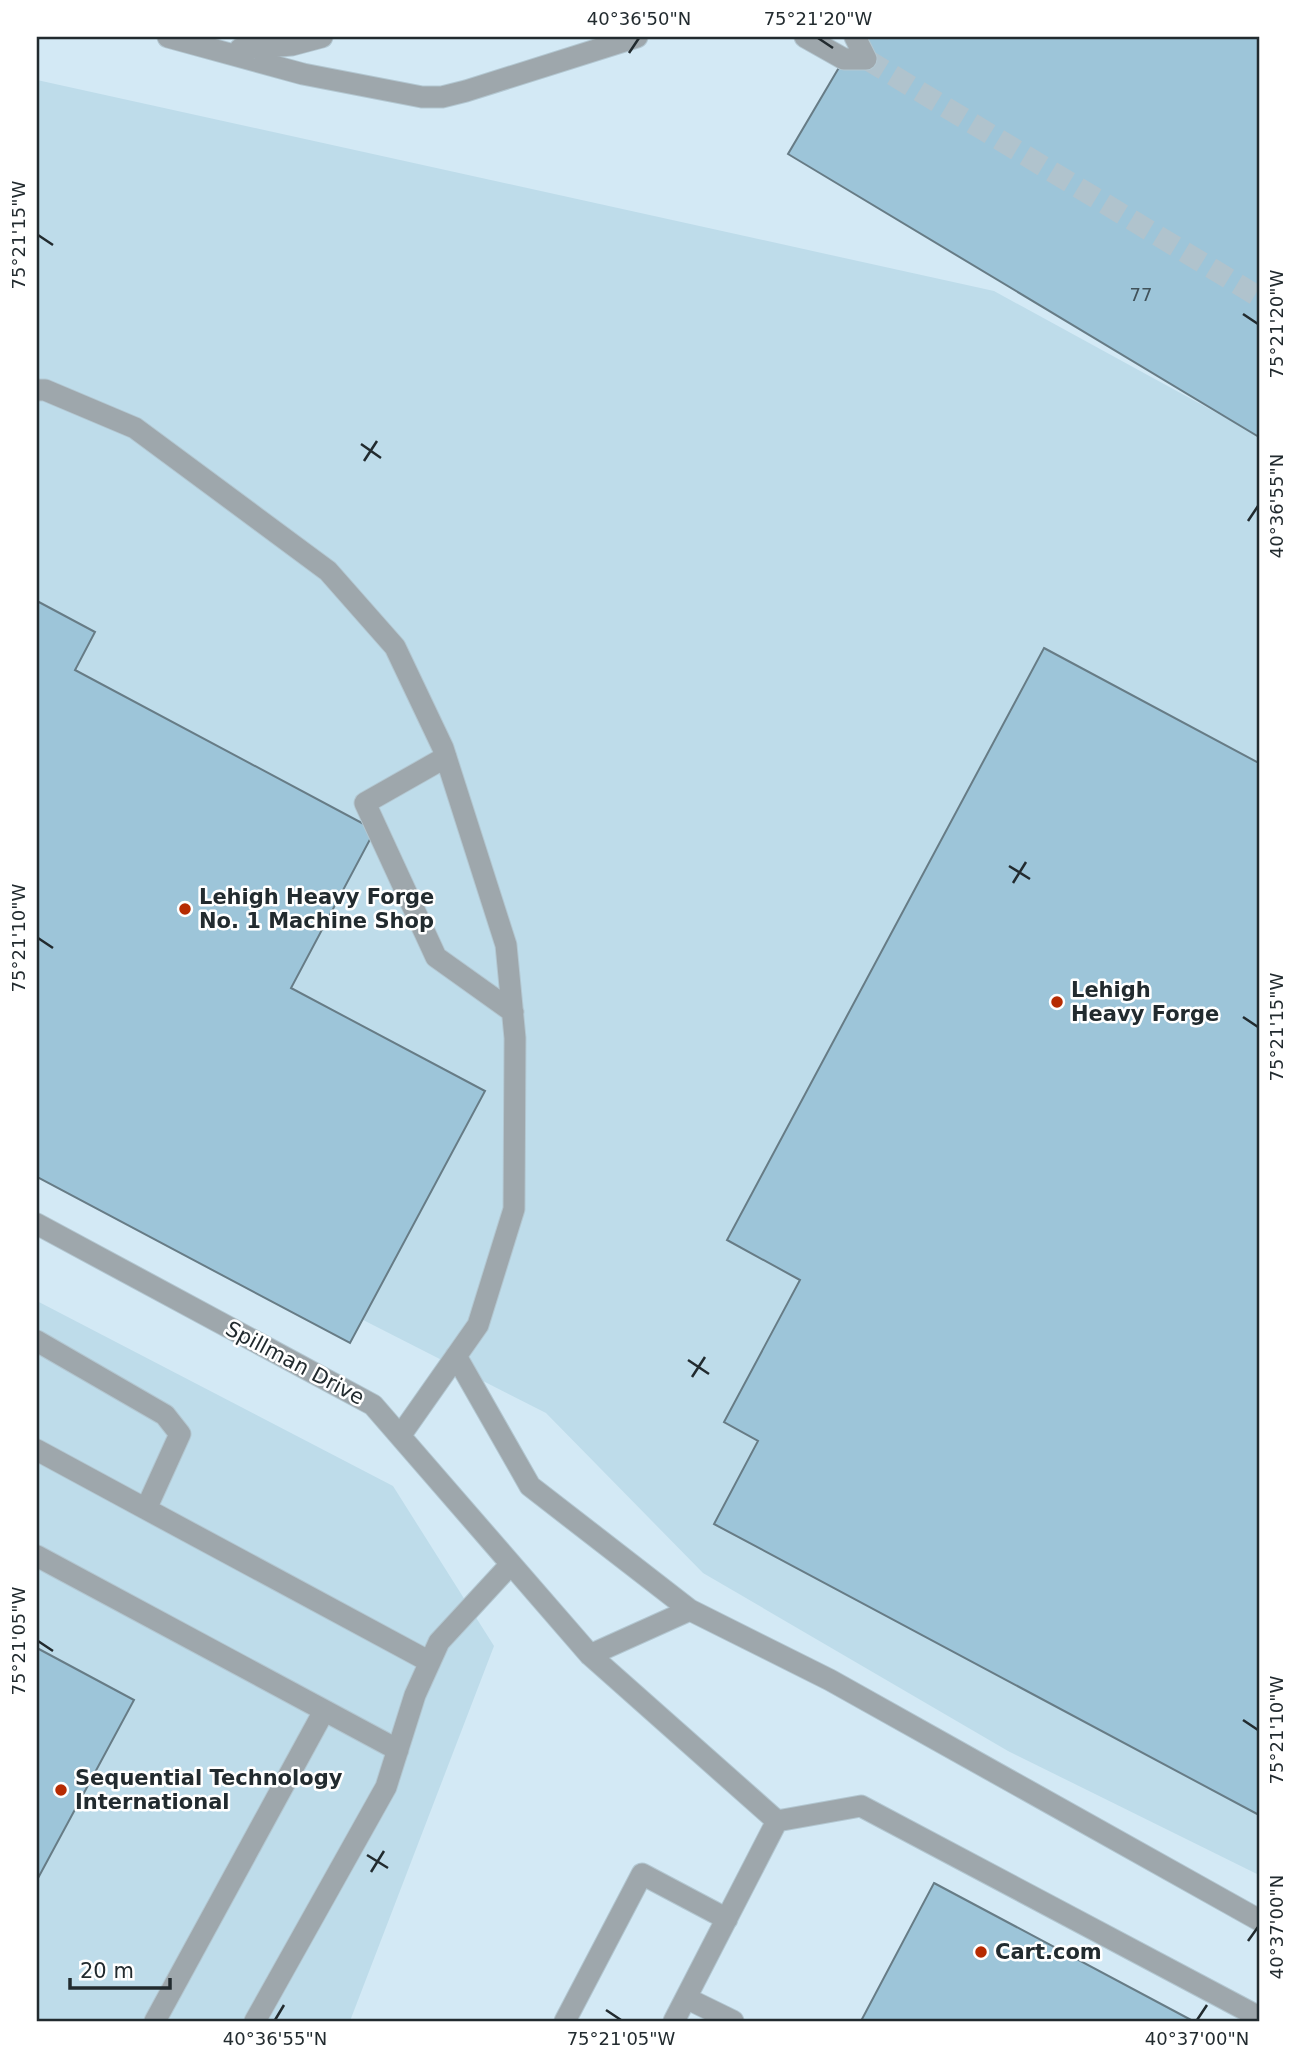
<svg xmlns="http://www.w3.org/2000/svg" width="1296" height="2058" font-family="'DejaVu Sans',sans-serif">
<rect width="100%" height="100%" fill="#d3e9f5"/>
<path fill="#bedcea" d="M 37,80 L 994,291 L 1259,436 L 1259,1875 L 1008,1751 L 703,1573 L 546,1413 L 37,1154 Z
M 37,1301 L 393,1486 L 494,1646 L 350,2021 L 37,2021 Z"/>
<path fill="#9dc5d9" stroke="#677c86" stroke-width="2" d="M 857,37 L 1259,37 L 1259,437 L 788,154 Z
M 37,601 L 95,632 L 75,670 L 375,830 L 291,988 L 485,1091 L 350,1343 L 37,1177 Z
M 1044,648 L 1259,763 L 1259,1815 L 714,1524 L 758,1441 L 724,1422 L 800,1280 L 727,1240 Z
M 37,1648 L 134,1700 L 37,1880 Z
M 934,1883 L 1193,2021 L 861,2021 Z"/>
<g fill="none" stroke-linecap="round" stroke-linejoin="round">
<path stroke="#b0c3cd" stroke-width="21" stroke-dasharray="21 10" stroke-linecap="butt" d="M 866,59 L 1259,297"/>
<defs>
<path id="minor" d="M 168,37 L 303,74 L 422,97 L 442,97 L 466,91 L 637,37
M 805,37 L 844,59 L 866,59 L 855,37
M 240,49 L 292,45 L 322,37
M 37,390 L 45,390 L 135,428 L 328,571 L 395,647 L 443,748 L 506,945 L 515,1038 L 514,1209 L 478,1325 L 400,1436
M 446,757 L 365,803 L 436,957 L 513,1012
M 37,1224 L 373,1405 L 590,1655 L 777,1821
M 37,1341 L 165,1415 L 180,1434 L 146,1509 L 430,1662
M 456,1356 L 530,1486 L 690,1610
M 37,1450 L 146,1509
M 37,1556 L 398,1750
M 590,1655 L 690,1610 L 830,1680 L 1259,1920
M 777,1821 L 861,1806 L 1259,2017
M 686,1998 L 733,2021
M 155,2021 L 324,1711
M 255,2021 L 386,1787 L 415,1695 L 439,1642 L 511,1564
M 565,2021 L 642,1874 L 727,1919
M 674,2021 L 777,1821"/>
</defs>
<use href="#minor" stroke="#b3c7d1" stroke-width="23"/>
<use href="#minor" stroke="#9ea7ac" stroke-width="21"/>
</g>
<path fill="none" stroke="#222b2f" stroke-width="2.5" d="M 818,38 L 833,48M 629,53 L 639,38M 38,235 L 53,245M 1243,314 L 1258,324M 361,444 L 381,458M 364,461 L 377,441M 1248,521 L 1258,506M 1009,866 L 1030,879M 1013,883 L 1026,862M 38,938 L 53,948M 1243,1017 L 1258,1027M 688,1360 L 709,1374M 692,1377 L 705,1357M 38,1641 L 53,1651M 1243,1720 L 1258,1730M 367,1855 L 388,1868M 371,1872 L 384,1851M 1248,1941 L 1258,1927M 606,2010 L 621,2020M 275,2020 L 284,2005M 1197,2020 L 1207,2005"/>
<g fill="#b62b02" stroke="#fff" stroke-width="2.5">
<circle cx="185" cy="909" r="7"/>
<circle cx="1057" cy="1002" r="7"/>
<circle cx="61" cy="1790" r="7"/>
<circle cx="981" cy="1952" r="7"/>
</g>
<g text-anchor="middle" stroke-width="5" stroke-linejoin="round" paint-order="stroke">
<g font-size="18" fill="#41525a">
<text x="1141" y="301">77</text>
</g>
<g font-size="21" font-weight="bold" fill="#222b2f" stroke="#fff" text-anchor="start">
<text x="199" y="904">Lehigh Heavy Forge<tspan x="199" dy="24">No. 1 Machine Shop</tspan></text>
<text x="1071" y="997">Lehigh<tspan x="1071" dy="24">Heavy Forge</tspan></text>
<text x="75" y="1785">Sequential Technology<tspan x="75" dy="24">International</tspan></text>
<text x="995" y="1959">Cart.com</text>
</g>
<g font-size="21" fill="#222b2f" stroke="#fff">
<text transform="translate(295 1363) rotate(28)" y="7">Spillman Drive</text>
</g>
</g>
<rect width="1296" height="2058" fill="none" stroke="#ffffff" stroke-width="77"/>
<path d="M70 1978v10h100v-10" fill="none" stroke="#222b2f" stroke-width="3.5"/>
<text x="80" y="1978" font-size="21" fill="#222b2f" stroke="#ffffff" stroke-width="5" paint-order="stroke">20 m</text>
<rect x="38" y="38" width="1220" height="1982" fill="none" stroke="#222b2f" stroke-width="2.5"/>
<g font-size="18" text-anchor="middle" fill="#222b2f">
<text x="639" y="25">40°36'50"N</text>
<text x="818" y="25">75°21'20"W</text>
<text transform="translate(19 235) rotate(-90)" y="6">75°21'15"W</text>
<text transform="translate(1277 324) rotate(-90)" y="6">75°21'20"W</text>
<text transform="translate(1277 506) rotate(-90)" y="6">40°36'55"N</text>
<text transform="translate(19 938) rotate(-90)" y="6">75°21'10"W</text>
<text transform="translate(1277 1027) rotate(-90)" y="6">75°21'15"W</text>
<text transform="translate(19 1641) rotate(-90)" y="6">75°21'05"W</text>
<text transform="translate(1277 1730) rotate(-90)" y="6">75°21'10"W</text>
<text transform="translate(1277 1927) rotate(-90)" y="6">40°37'00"N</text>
<text x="275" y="2045">40°36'55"N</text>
<text x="621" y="2045">75°21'05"W</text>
<text x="1197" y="2045">40°37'00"N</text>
</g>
</svg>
